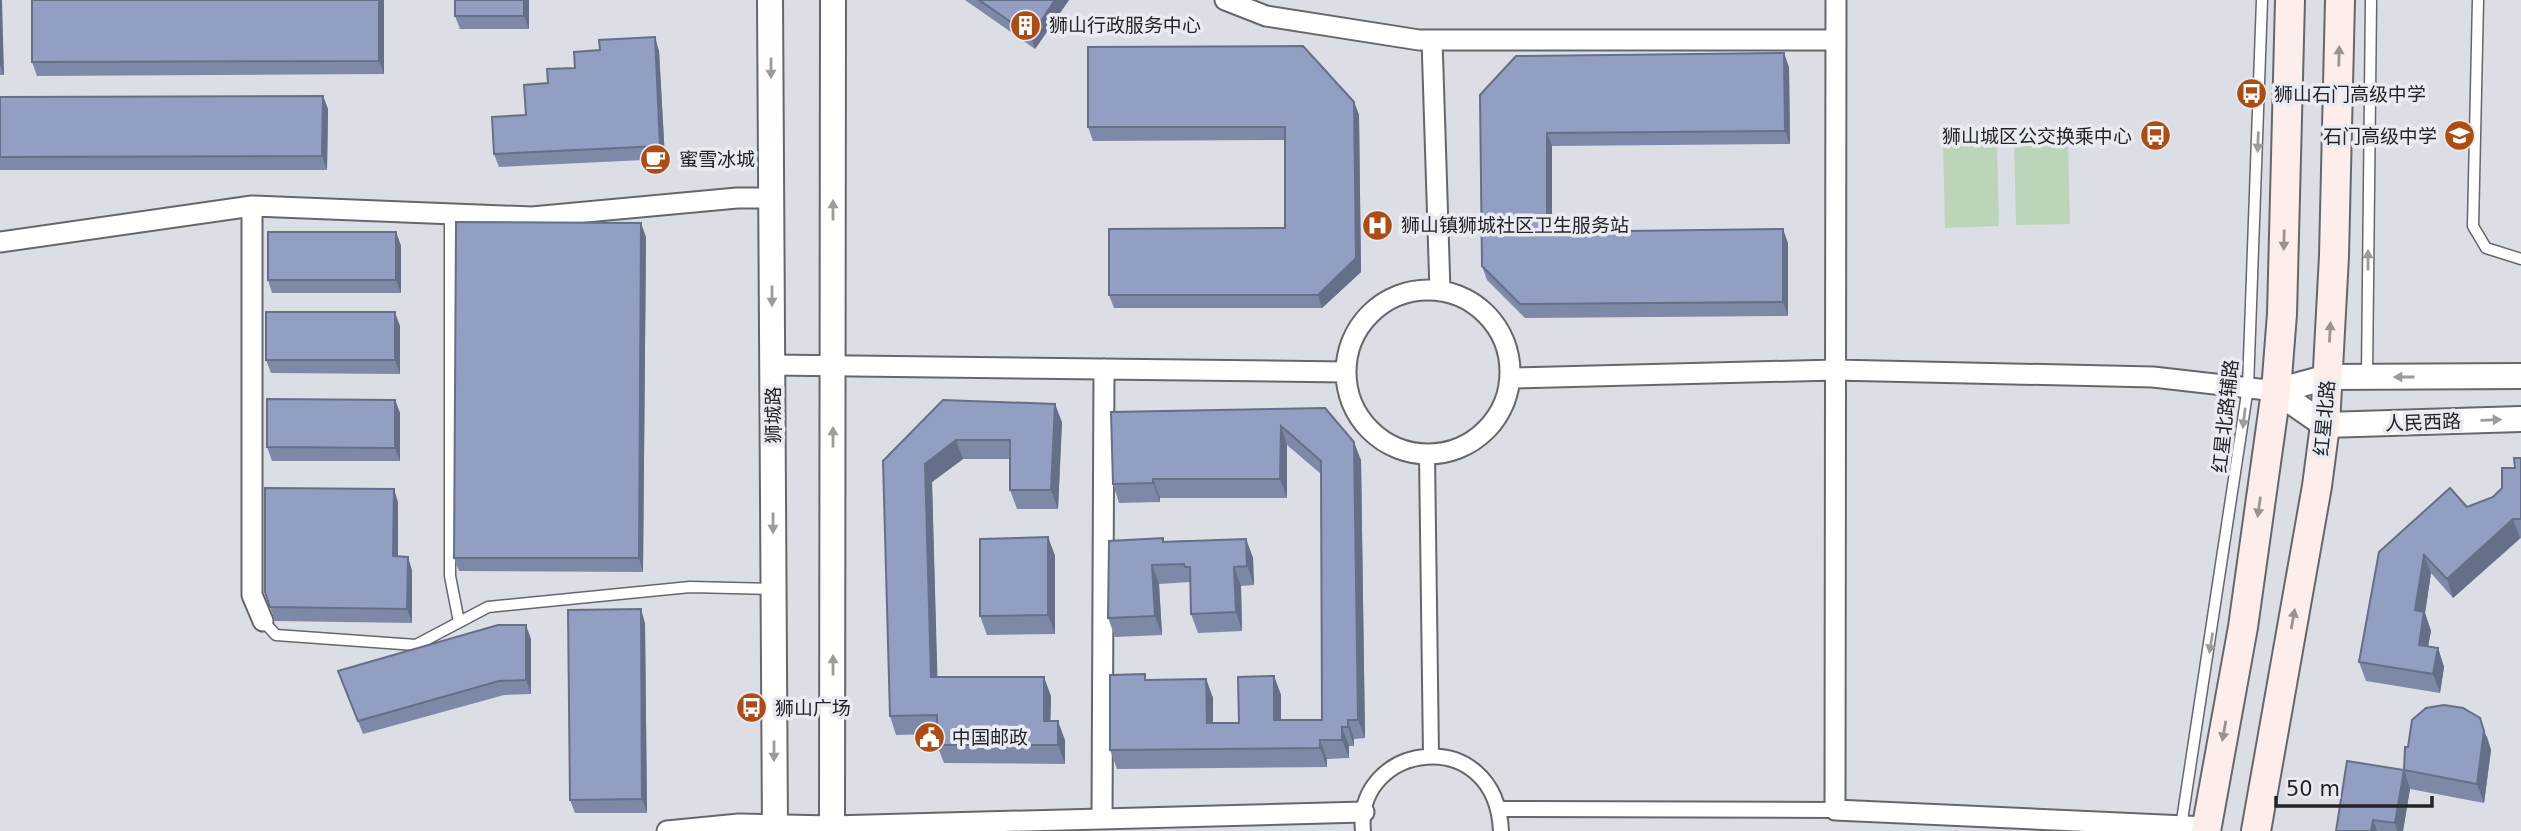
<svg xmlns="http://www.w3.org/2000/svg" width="2521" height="831" font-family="'DejaVu Sans','Noto Sans SC',sans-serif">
<rect width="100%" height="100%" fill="#dcdee5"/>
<path fill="#bcd4ba" d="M 2068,139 L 2070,224 L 2016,225 L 2014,140 Z
M 1997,141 L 1999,226 L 1945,228 L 1943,142 Z"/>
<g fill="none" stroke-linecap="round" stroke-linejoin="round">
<defs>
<path id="service" d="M 2478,0 L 2473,226 L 2486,248 L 2521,259
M 450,214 L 450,576 L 459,622
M 2367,376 L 2371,0
M 263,621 L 276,635 L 416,645 L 488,607 L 690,587 L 773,589
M 2181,827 L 2248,387 L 2262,0"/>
<path id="pedestrian" d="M 1427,455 L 1431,755
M 1500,809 L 1835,810
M 1363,831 C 1354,742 1496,722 1501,831"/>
<path id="minor" d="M 1225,0 L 1266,16 L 1419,40 L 1836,40
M 1836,0 L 1835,810 L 2207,827
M 1432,40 L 1440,291
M 252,206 L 252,595 L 263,621
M 0,242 L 252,206 L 532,217 L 737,198 L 771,198
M1346 372a82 82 0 1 1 164 0a82 82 0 1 1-164 0Z
M 772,365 L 1345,372
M 1511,378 L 1835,370 L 2153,377 L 2276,391
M 1102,819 L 1104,369
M 667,831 L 739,824 L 832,826 L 1364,812"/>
<path id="tertiary" d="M 770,0 L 775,831
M 2276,391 L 2325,425 L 2521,419
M 2276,391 L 2328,377 L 2521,376
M 832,831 L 833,0"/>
<path id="secondary" d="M 2206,831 L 2243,627 L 2276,391 L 2282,314 L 2290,0
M 2256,831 L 2317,486 L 2325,425 L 2334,256 L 2340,0"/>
</defs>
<use href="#service" stroke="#65676d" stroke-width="13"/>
<use href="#pedestrian" stroke="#65676d" stroke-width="18"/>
<use href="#minor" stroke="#65676d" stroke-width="23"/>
<use href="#tertiary" stroke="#65676d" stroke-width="28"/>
<use href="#secondary" stroke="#65676d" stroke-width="32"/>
<use href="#service" stroke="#fff" stroke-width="10"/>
<use href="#pedestrian" stroke="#fff" stroke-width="14"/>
<use href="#minor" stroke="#fff" stroke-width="19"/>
<use href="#tertiary" stroke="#fff" stroke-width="24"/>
<use href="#secondary" stroke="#feeeeb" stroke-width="28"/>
</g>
<path fill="#7e89a8" d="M 0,0 L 4,75 L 0,75 Z
M 32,0 L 384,0 L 384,74 L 37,76 L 32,62 Z
M 529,0 L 529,29 L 460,29 L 455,16 Z
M 965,0 L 1069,0 L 1035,49 Z
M 659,51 L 665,159 L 499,167 L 494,154 L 526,115 L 548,83 L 575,68 Z
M 1789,67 L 1790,144 L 1552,146 L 1552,231 L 1788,243 L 1788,316 L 1525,318 L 1487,280 L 1482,266 L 1480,95 Z
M 323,96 L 328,109 L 327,170 L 0,170 L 0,97 Z
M 1354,102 L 1359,115 L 1361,272 L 1322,308 L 1114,308 L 1109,295 L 1285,228 L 1285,140 L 1093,141 L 1088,127 Z
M 396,232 L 401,246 L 401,293 L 272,293 L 268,280 Z
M 646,237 L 643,572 L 459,571 L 454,558 Z
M 400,326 L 400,374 L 271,373 L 266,360 Z
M 395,400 L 400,413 L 400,461 L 272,461 L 267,447 Z
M 943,400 L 1062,422 L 1058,509 L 1017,509 L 1010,490 L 1010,459 L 963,459 L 932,482 L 937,677 L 1051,696 L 1050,721 L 1065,740 L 1065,764 L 944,763 L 937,745 L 937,734 L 896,735 L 890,716 Z
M 1325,408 L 1361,460 L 1365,738 L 1354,739 L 1354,746 L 1349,746 L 1349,758 L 1327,759 L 1327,767 L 1117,769 L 1110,750 L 1147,680 L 1206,679 L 1213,698 L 1213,723 L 1239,723 L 1274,676 L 1281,695 L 1281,720 L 1322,720 L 1321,474 L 1287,445 L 1287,498 L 1160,498 L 1160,502 L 1119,503 L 1113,484 Z
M 2521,458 L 2521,538 L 2453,598 L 2431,573 L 2425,613 L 2431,631 L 2428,646 L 2438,648 L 2444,667 L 2440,693 L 2366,681 L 2359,662 L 2379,552 L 2467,507 L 2493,497 L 2502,488 Z
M 398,502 L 398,556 L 412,570 L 412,623 L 275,621 L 265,592 Z
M 1048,537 L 1055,556 L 1055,634 L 987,635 L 980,616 Z
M 1246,539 L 1253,558 L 1254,585 L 1241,586 L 1242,631 L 1198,633 L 1191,614 L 1190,582 L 1159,584 L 1162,635 L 1115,637 L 1108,618 L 1164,541 Z
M 645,623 L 647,813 L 575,813 L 570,800 Z
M 531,639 L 531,694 L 504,695 L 363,734 L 338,671 Z
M 2487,736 L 2491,750 L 2484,803 L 2410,789 L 2403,831 L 2336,831 L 2404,770 L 2408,747 Z"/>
<path fill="#666f88" d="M 0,0 L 2,0 L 4,75 L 0,65 Z
M 379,0 L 384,0 L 384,74 L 379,61 Z
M 524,0 L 529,0 L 529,29 L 524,16 Z
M 1055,0 L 1069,0 L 1035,49 L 1031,36 Z
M 655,37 L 659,51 L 665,159 L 660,146 Z
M 1784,53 L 1789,67 L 1790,144 L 1785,131 Z
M 323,96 L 328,109 L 327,170 L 322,156 Z
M 1354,102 L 1359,115 L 1361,272 L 1322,308 L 1318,295 Z
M 1547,133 L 1552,146 L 1552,245 L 1547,232 Z
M 641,223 L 646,237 L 643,572 L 639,558 Z
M 1783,229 L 1788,243 L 1788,316 L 1783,302 Z
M 396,232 L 401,246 L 401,293 L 396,280 Z
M 395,312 L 400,326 L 400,374 L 395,360 Z
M 395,400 L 400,413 L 400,461 L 395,448 Z
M 1055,404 L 1062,422 L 1058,509 L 1051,490 Z
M 1281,426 L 1287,445 L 1287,498 L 1280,479 Z
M 956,440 L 963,459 L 932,482 L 938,696 L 931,677 L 925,464 Z
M 1354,442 L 1361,460 L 1365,738 L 1358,720 Z
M 1153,479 L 1160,498 L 1160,502 L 1153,483 Z
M 394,489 L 398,502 L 398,570 L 393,556 Z
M 2513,519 L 2520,538 L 2453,598 L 2447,579 Z
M 1048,537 L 1055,556 L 1055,634 L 1048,615 Z
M 1246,539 L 1253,558 L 1254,585 L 1247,566 Z
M 2424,555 L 2431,573 L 2425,613 L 2431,631 L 2425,663 L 2419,645 L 2415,610 Z
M 408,557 L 412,570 L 412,623 L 407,609 Z
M 1152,565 L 1159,584 L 1162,635 L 1155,616 Z
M 1234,567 L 1241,586 L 1242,631 L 1236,612 Z
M 641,609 L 645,623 L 647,813 L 642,799 Z
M 526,625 L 531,639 L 531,694 L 526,680 Z
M 2438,648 L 2444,667 L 2440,693 L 2433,674 Z
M 1274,676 L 1281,695 L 1281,739 L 1274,720 Z
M 1044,677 L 1051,696 L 1050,740 L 1044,721 Z
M 1206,679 L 1213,698 L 1213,742 L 1207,723 Z
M 2480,718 L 2491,750 L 2484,803 L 2477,784 Z
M 1348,720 L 1354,739 L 1354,746 L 1348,727 Z
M 1058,721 L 1065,740 L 1065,764 L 1058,745 Z
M 1342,727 L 1349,746 L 1349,758 L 1342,740 Z
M 1320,740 L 1327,759 L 1327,767 L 1320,748 Z
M 2404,770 L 2410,789 L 2403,831 L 2397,831 L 2395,823 Z
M 2373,820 L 2377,831 L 2371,831 Z"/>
<path fill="#929fc3" stroke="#666f88" stroke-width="2" d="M 32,0 L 379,0 L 379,61 L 32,62 Z
M 455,0 L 524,0 L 524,16 L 455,16 Z
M 979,0 L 1055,0 L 1031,36 Z
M 655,37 L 660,146 L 494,154 L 492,117 L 526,115 L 524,85 L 548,83 L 547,69 L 575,68 L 574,52 L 600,50 L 599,40 Z
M 1303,46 L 1354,102 L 1356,258 L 1318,295 L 1109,295 L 1109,229 L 1285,228 L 1285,127 L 1088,127 L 1088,47 Z
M 1784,53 L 1785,131 L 1547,133 L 1547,232 L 1783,229 L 1783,302 L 1520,304 L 1482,266 L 1480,95 L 1516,56 Z
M 323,96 L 322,156 L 0,157 L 0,97 Z
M 456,222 L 641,223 L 639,558 L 454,558 Z
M 268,232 L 396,232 L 396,280 L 268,280 Z
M 266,312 L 395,312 L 395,360 L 266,360 Z
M 267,399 L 395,400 L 395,448 L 267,447 Z
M 943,400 L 1055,404 L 1051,490 L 1010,490 L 1010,440 L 956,440 L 925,464 L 931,677 L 1044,677 L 1044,721 L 1058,721 L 1058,745 L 937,745 L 937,715 L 890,716 L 883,461 Z
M 1325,408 L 1354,442 L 1358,720 L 1348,720 L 1348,727 L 1342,727 L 1342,740 L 1320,740 L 1320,748 L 1110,750 L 1110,675 L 1145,674 L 1145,680 L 1206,679 L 1207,723 L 1239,723 L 1238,677 L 1274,676 L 1274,720 L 1322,720 L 1321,461 L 1281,426 L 1280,479 L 1153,479 L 1153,483 L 1113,484 L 1111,412 Z
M 2514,458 L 2521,458 L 2521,519 L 2513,519 L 2447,579 L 2424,555 L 2415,610 L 2424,612 L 2419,645 L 2438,648 L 2433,674 L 2359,662 L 2379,552 L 2450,488 L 2467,507 L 2493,497 L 2502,488 L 2502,468 L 2515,468 Z
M 265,488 L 394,489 L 393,556 L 408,557 L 407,609 L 270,607 L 265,592 Z
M 1048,537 L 1048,615 L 980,616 L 980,539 Z
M 1163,538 L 1163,542 L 1246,539 L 1247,566 L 1234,567 L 1236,612 L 1191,614 L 1190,567 L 1185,567 L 1184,564 L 1152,565 L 1155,616 L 1108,618 L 1109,541 Z
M 641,609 L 642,799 L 570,800 L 568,610 Z
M 498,625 L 526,625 L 526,680 L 499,681 L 358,721 L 338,671 Z
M 2444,705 L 2463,708 L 2480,718 L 2484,731 L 2477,784 L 2404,770 L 2405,747 L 2408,747 L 2412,720 L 2426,708 Z
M 2347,761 L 2404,770 L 2395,823 L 2373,820 L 2371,831 L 2336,831 Z"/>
<defs><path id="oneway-solid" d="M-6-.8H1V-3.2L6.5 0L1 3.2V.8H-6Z" transform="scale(1.75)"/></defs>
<g fill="#9b9392">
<use href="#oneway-solid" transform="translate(2339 56) rotate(-89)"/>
<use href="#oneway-solid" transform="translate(2284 240) rotate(91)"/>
<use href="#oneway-solid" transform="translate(2330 332) rotate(-87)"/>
<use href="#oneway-solid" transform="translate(2259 507) rotate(98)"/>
<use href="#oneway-solid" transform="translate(2293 619) rotate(-80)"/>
<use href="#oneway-solid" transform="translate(2224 731) rotate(100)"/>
</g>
<g fill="#9c9c9d">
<use href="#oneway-solid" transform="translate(771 68) rotate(90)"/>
<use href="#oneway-solid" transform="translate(2258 142) rotate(92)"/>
<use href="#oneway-solid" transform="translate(833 210) rotate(-90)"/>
<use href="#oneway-solid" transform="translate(2368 260) rotate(-90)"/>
<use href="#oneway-solid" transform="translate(772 296) rotate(90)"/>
<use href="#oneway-solid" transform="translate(2404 377) rotate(180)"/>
<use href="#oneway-solid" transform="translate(2244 418) rotate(97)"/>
<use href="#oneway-solid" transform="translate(2491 420) rotate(-2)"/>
<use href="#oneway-solid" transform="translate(833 437) rotate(-90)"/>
<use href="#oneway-solid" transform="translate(773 523) rotate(90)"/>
<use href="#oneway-solid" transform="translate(2211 643) rotate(99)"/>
<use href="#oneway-solid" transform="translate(833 665) rotate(-90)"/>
<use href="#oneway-solid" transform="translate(774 751) rotate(90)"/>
</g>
<defs>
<symbol id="building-disc" viewBox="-11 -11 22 22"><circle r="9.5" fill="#af4c13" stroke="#e9ebf2"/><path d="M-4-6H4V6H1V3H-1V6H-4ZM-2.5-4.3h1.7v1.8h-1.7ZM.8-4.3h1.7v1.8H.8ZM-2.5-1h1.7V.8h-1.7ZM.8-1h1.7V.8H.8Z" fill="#fff"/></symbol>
<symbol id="bus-disc" viewBox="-11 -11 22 22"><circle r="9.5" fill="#af4c13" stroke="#e9ebf2"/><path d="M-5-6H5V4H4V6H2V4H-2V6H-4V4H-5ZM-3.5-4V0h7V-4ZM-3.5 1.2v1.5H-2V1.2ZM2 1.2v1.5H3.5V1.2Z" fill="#fff"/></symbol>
<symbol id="school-disc" viewBox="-11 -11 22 22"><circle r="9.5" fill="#af4c13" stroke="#e9ebf2"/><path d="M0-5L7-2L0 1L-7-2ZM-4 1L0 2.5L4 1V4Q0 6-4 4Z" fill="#fff"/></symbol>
<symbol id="cafe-disc" viewBox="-11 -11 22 22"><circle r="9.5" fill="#af4c13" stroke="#e9ebf2"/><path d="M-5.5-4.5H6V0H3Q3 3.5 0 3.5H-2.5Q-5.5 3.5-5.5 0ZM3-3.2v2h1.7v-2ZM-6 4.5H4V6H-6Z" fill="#fff"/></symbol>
<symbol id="hospital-disc" viewBox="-11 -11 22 22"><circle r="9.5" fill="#af4c13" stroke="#e9ebf2"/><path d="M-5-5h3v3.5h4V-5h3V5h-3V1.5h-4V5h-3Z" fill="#fff"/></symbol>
<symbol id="civic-disc" viewBox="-11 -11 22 22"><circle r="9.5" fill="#af4c13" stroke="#e9ebf2"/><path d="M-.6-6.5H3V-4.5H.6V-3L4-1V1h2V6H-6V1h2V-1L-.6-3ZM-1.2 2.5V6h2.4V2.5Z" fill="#fff"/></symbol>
</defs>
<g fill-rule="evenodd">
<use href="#building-disc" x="1008" y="8" width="35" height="35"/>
<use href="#bus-disc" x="2234" y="76" width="35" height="35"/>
<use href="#bus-disc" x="2138" y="118" width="35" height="35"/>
<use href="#school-disc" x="2442" y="118" width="35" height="35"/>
<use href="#cafe-disc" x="638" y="142" width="35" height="35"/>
<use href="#hospital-disc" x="1360" y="208" width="35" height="35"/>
<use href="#bus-disc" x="734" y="690" width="35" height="35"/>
<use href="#civic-disc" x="912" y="720" width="35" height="35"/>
</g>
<g text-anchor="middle" stroke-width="7" stroke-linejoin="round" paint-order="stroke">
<g font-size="19" fill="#232426" stroke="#e9ebf2" text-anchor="start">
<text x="1049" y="32">狮山行政服务中心</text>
<text x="2274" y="101">狮山石门高级中学</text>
<text x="2132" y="143" text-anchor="end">狮山城区公交换乘中心</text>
<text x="2437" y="143" text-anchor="end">石门高级中学</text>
<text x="679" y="166">蜜雪冰城</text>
<text x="1401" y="232">狮山镇狮城社区卫生服务站</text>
<text x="775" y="715">狮山广场</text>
<text x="952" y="744">中国邮政</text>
</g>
<g font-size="19" fill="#232426" stroke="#e9ebf2">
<text transform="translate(773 415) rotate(-90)" y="7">狮城路</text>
<text transform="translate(2225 416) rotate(-84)" y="7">红星北路辅路</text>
<text transform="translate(2324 418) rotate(-85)" y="7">红星北路</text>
<text transform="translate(2423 422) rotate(-2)" y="7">人民西路</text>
</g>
</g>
<path d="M2276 796v10h156v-10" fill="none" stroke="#232426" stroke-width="3.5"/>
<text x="2286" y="796" font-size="21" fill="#232426" stroke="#e9ebf2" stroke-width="5" paint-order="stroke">50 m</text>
</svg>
